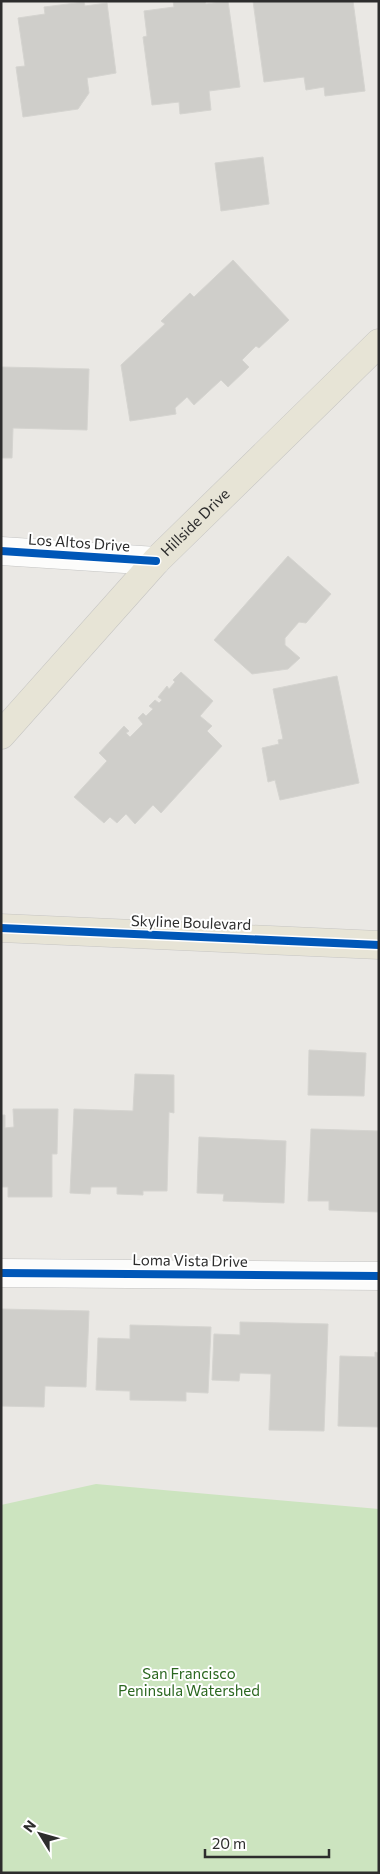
<svg xmlns="http://www.w3.org/2000/svg" width="380" height="1874" font-family="Commissioner,sans-serif">
<rect width="100%" height="100%" fill="#eae8e4"/>
<path fill="#cce4bf" d="M 96,1484 L 379,1509 L 379,1873 L 1,1873 L 1,1505 Z"/>
<path fill="#cfceca" stroke="#d5d4d0" d="M 173,1 L 205,1 L 206,4 L 228,1 L 240,87 L 209,91 L 211,110 L 180,114 L 179,102 L 152,105 L 143,37 L 147,36 L 144,11 L 174,7 Z
M 253,1 L 353,1 L 365,91 L 325,96 L 324,87 L 306,90 L 304,77 L 264,82 Z
M 84,2 L 85,6 L 107,3 L 116,73 L 87,78 L 89,93 L 78,109 L 23,117 L 16,67 L 25,66 L 18,18 L 45,14 L 44,7 Z
M 263,157 L 269,204 L 221,211 L 215,163 Z
M 233,260 L 289,320 L 259,348 L 256,346 L 242,360 L 249,367 L 228,387 L 221,380 L 194,405 L 187,397 L 175,408 L 176,414 L 130,421 L 121,365 L 165,324 L 161,321 L 190,293 L 194,297 Z
M 1,367 L 89,369 L 87,430 L 13,428 L 12,458 L 1,458 Z
M 288,556 L 331,594 L 306,623 L 299,622 L 285,638 L 285,645 L 300,658 L 288,669 L 252,674 L 214,640 Z
M 181,672 L 213,701 L 200,716 L 212,726 L 207,731 L 222,746 L 161,813 L 153,805 L 135,824 L 126,814 L 117,823 L 110,817 L 104,823 L 74,797 L 107,761 L 99,753 L 124,726 L 129,731 L 126,733 L 130,737 L 143,724 L 138,718 L 143,713 L 146,716 L 153,709 L 149,706 L 155,700 L 159,703 L 162,700 L 158,697 L 167,686 L 169,689 L 175,682 L 173,680 Z
M 337,676 L 359,783 L 280,800 L 275,780 L 268,782 L 262,748 L 279,744 L 278,740 L 283,739 L 273,689 Z
M 309,1050 L 366,1053 L 364,1096 L 308,1095 Z
M 135,1074 L 174,1075 L 174,1113 L 169,1112 L 167,1191 L 143,1191 L 143,1195 L 117,1194 L 117,1187 L 91,1187 L 90,1194 L 70,1193 L 74,1109 L 133,1111 Z
M 13,1109 L 58,1109 L 57,1154 L 52,1154 L 52,1197 L 8,1197 L 8,1187 L 1,1187 L 1,1115 L 5,1115 L 5,1128 L 14,1127 Z
M 311,1129 L 379,1131 L 379,1212 L 329,1210 L 329,1201 L 308,1201 Z
M 199,1137 L 286,1141 L 284,1203 L 223,1201 L 224,1194 L 197,1193 Z
M 1,1309 L 89,1311 L 86,1387 L 45,1386 L 44,1407 L 1,1406 Z
M 240,1322 L 328,1324 L 324,1431 L 269,1430 L 271,1374 L 240,1373 L 239,1381 L 212,1380 L 214,1334 L 240,1335 Z
M 130,1325 L 211,1327 L 208,1393 L 186,1392 L 186,1401 L 130,1400 L 130,1391 L 96,1390 L 98,1338 L 130,1339 Z
M 375,1352 L 379,1353 L 379,1427 L 338,1426 L 340,1356 L 375,1357 Z"/>
<g fill="none" stroke-linecap="round" stroke-linejoin="round">
<defs>
<path id="minor" d="M 1,551 L 156,561
M 1,1273 L 379,1276"/>
<g id="major">
<path id="s1" d="M 1,735 L 156,561 L 379,343"/>
<path d="M 1,928 L 379,945"/>
</g>
</defs>
<use href="#minor" stroke="#c4c4c3" stroke-width="29"/>
<use href="#major" stroke="#c6c5c3" stroke-width="29"/>
<use href="#minor" stroke="#fcfcfb" stroke-width="28"/>
<use href="#major" stroke="#e7e4d6" stroke-width="28"/>
<defs>
<path id="cycleway" d="M 1,551 L 156,561
M 1,928 L 379,945
M 1,1273 L 379,1276"/>
</defs>
<use href="#cycleway" stroke="#fff" stroke-width="11"/>
<use href="#cycleway" stroke="#0057b8" stroke-width="8"/>
</g>
<g text-anchor="middle" stroke-width="4" stroke-linejoin="round" paint-order="stroke">
<g font-size="15" fill="#2d2d2d" stroke="#fff">
<text dy="5" stroke="none"><textPath href="#s1" startOffset="288">Hillside Drive</textPath></text>
<text transform="translate(79 543) rotate(4)" y="5">Los Altos Drive</text>
<text transform="translate(191 923) rotate(2)" y="5">Skyline Boulevard</text>
<text transform="translate(190 1261) rotate(1)" y="5">Loma Vista Drive</text>
</g>
<g font-size="15" fill="#2b6720" stroke="#fff">
<text x="189" y="1679">San Francisco<tspan x="189" dy="17">Peninsula Watershed</tspan></text>
</g>
</g>
<rect width="380" height="1874" fill="none" stroke="#2d2d2d" stroke-width="5"/>
<g transform="translate(40 1834) rotate(307)" stroke="#ffffff" stroke-width="4" paint-order="stroke">
<path d="M0-4L9 19L0 12L-9 19Z" fill="#2d2d2d"/>
<text y="-8" font-size="14" font-weight="bold" text-anchor="middle" fill="#2d2d2d">N</text>
</g>
<path d="M205 1849v8h124v-8" fill="none" stroke="#2d2d2d" stroke-width="2.5"/>
<text x="212" y="1849" font-size="15" fill="#2d2d2d" stroke="#ffffff" stroke-width="4" paint-order="stroke">20 m</text>
</svg>
